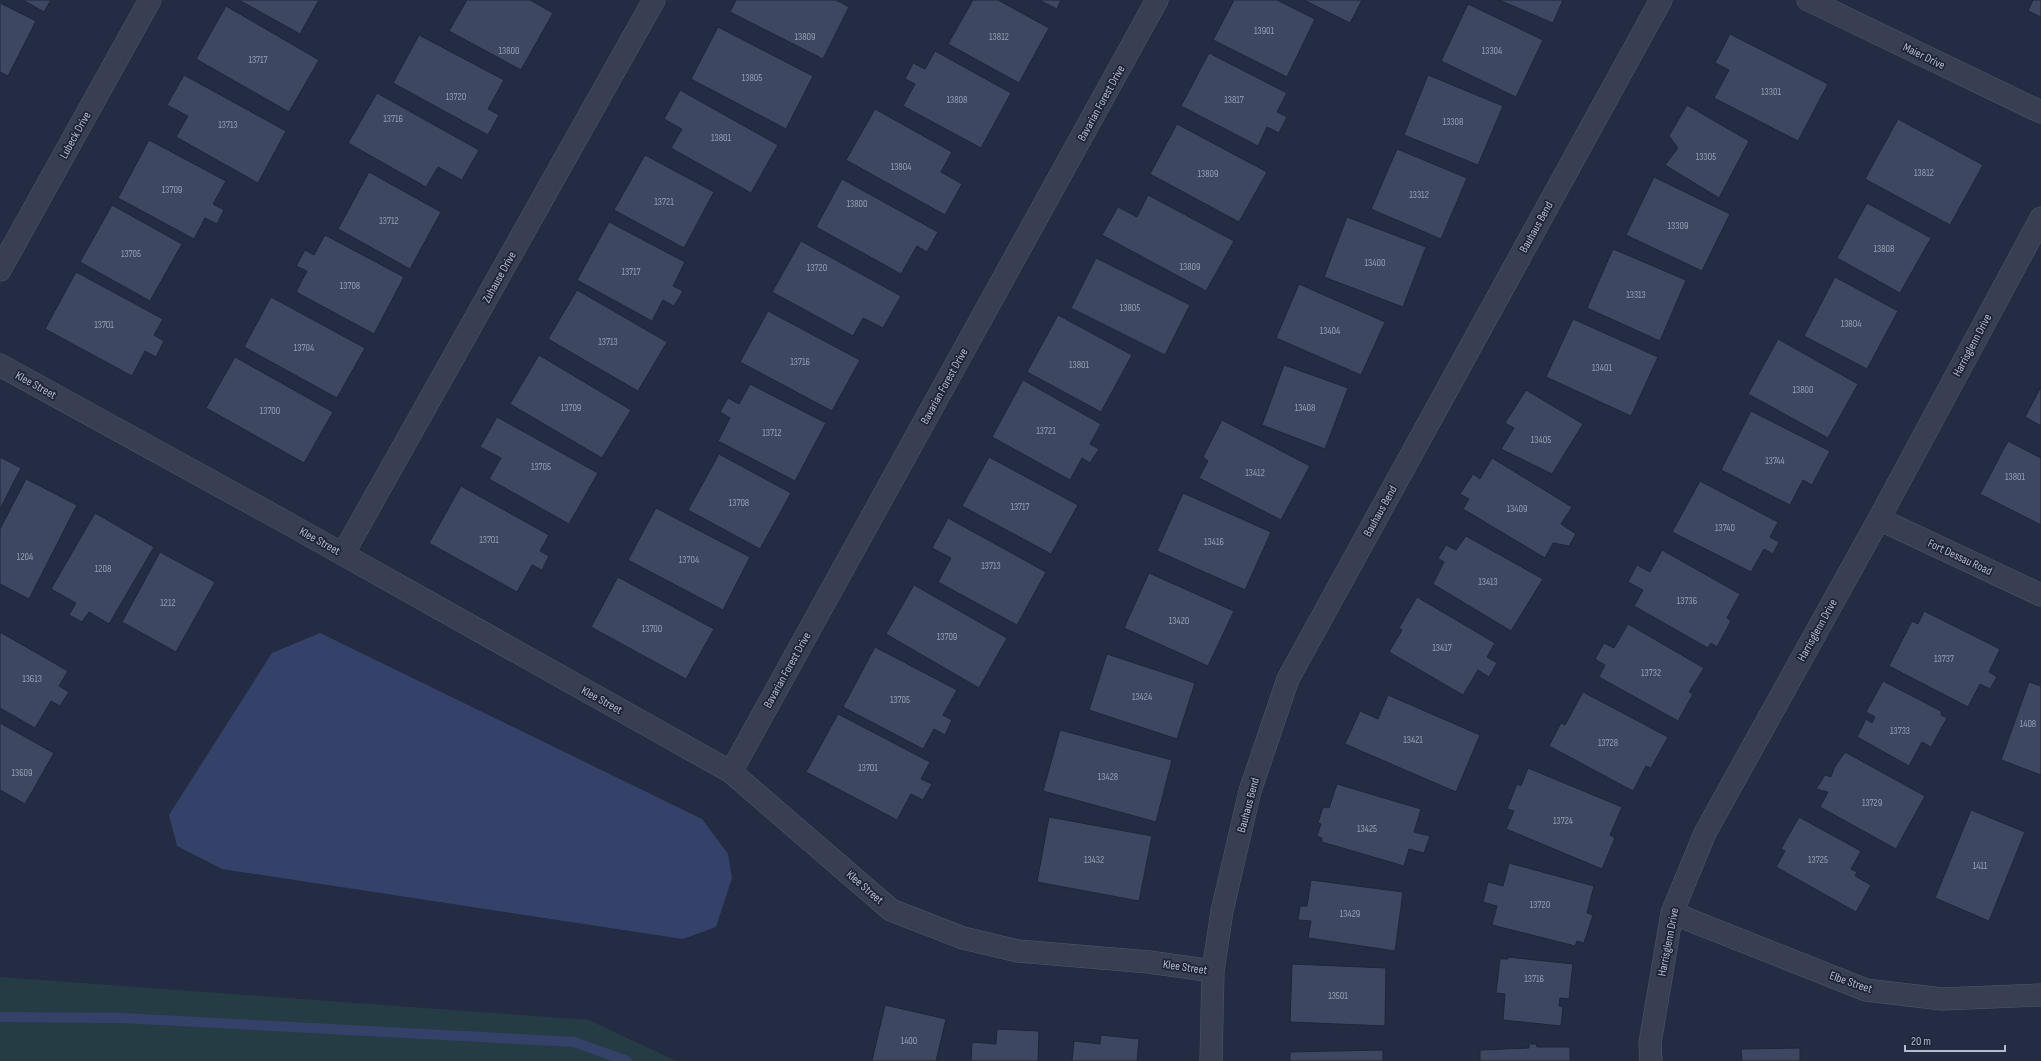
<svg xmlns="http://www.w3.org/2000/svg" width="2041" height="1061" font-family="'Sofia Sans Condensed',sans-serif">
<rect width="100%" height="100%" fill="#232c43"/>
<path fill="#263c44" d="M 0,977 L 589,1020 L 676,1061 L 0,1061 Z"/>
<path fill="#34426a" d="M 320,633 L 702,819 L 728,854 L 732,878 L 716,927 L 683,939 L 222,869 L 177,846 L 169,815 L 272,653 Z"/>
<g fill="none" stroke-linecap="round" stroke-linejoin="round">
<path stroke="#34426a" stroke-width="10" d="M 0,1017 L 122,1018 L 574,1042 L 627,1061"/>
</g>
<path fill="#3d4761" stroke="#1f263a" d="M 23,0 L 51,0 L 44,12 Z
M 239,0 L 319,0 L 300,34 Z
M 467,0 L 530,0 L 553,13 L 521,70 L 449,31 Z
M 736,0 L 836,0 L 849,7 L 823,59 L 730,12 Z
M 973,0 L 998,0 L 1049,28 L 1019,83 L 948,44 Z
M 1039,0 L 1061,0 L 1057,9 Z
M 1234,0 L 1277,0 L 1315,19 L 1287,77 L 1213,40 Z
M 1304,0 L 1362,0 L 1350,23 Z
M 1499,0 L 1563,0 L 1553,23 Z
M 2033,0 L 2041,0 L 2041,17 L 2028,11 Z
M 0,3 L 36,21 L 8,76 L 0,72 Z
M 1468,4 L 1543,40 L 1516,97 L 1441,61 Z
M 226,6 L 319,60 L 289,112 L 196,59 Z
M 718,27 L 813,76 L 786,129 L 691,79 Z
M 1730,34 L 1828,84 L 1798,141 L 1714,98 L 1729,70 L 1715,63 Z
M 419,35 L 504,80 L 488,109 L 499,115 L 488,135 L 393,83 Z
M 935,51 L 1011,93 L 981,148 L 903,106 L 915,84 L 905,79 L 913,63 L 925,69 Z
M 1209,53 L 1287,93 L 1277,112 L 1287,117 L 1279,133 L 1267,127 L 1258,146 L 1181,106 Z
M 184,75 L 286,131 L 258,183 L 176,137 L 188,116 L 167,105 Z
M 1428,75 L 1503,106 L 1478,165 L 1404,135 Z
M 680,90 L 778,145 L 751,193 L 671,148 L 682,129 L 664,119 Z
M 377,93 L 479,150 L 462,180 L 438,167 L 426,187 L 348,143 Z
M 1687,105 L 1749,141 L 1719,198 L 1665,165 L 1678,148 L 1669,136 Z
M 875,109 L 952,152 L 941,172 L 962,184 L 945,215 L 846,160 Z
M 1898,119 L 1983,165 L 1950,225 L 1865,179 Z
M 1177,124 L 1267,172 L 1239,222 L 1150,174 Z
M 149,140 L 226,181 L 213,204 L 224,210 L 217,224 L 205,218 L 194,239 L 118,198 Z
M 1397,149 L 1467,178 L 1441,239 L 1371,209 Z
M 645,155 L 714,192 L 684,248 L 614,210 Z
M 369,172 L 441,212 L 410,269 L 338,229 Z
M 1654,177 L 1730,214 L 1702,271 L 1626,235 Z
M 842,179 L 938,232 L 927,252 L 917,246 L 901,274 L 816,227 Z
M 1148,195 L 1234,241 L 1206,291 L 1102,235 L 1118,207 L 1137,217 Z
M 1867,203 L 1931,238 L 1900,293 L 1837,258 Z
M 112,205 L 182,244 L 150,301 L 80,262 Z
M 1347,217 L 1426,247 L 1403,307 L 1324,277 Z
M 609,222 L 685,262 L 673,286 L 683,291 L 674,306 L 663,300 L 652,321 L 577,280 Z
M 325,235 L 404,277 L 374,334 L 296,292 L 307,271 L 296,266 L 305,250 L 314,255 Z
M 801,241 L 901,296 L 883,328 L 863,318 L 853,336 L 772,292 Z
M 1613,249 L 1686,280 L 1660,341 L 1587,308 Z
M 1096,258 L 1190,305 L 1165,355 L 1071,308 Z
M 76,272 L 163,319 L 154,335 L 164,341 L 156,357 L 145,351 L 132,376 L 45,329 Z
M 1835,277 L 1898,311 L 1867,369 L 1804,336 Z
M 1299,284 L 1385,322 L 1361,375 L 1276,338 Z
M 577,290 L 667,342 L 638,391 L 548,339 Z
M 271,297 L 365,348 L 337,398 L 244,347 Z
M 768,311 L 860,360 L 832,411 L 740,362 Z
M 1058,315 L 1132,355 L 1101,412 L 1027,372 Z
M 1573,319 L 1658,357 L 1631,416 L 1546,377 Z
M 1778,339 L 1858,384 L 1828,438 L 1748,394 Z
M 539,355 L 631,410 L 602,458 L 510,404 Z
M 235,357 L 333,412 L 304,463 L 206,408 Z
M 1284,365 L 1348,388 L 1325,449 L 1262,425 Z
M 1023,380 L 1101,424 L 1090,444 L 1099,449 L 1090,463 L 1082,458 L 1070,480 L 992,437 Z
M 750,384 L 826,423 L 795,481 L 718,441 L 730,418 L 720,412 L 728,398 L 739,404 Z
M 2041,387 L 2041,426 L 2025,417 Z
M 1526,390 L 1583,424 L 1552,474 L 1501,449 L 1514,428 L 1505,423 Z
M 1751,411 L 1830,451 L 1812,485 L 1803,480 L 1790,505 L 1721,470 Z
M 497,417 L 598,473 L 569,524 L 489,479 L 501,458 L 480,447 Z
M 1222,420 L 1310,466 L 1281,520 L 1199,478 L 1208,461 L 1203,457 Z
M 2008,441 L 2041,458 L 2041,525 L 1980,494 Z
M 719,454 L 791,493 L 760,549 L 688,510 Z
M 0,457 L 21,468 L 0,509 Z
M 989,457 L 1078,505 L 1051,554 L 962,506 Z
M 1492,458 L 1572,507 L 1561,524 L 1576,534 L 1569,546 L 1553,543 L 1545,558 L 1463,509 L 1469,499 L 1460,494 L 1473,474 L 1480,479 Z
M 26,479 L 77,505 L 29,599 L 0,584 L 0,529 Z
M 1700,481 L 1778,522 L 1770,537 L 1779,542 L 1773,554 L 1764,549 L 1751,572 L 1672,532 Z
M 461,486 L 549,535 L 540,551 L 549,556 L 542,570 L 532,565 L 517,592 L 429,543 Z
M 1183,493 L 1271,532 L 1245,590 L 1157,551 Z
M 656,508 L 750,557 L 723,610 L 628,560 Z
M 95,513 L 154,547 L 109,624 L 89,612 L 82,622 L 69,615 L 76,603 L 51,589 Z
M 948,518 L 1046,572 L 1017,625 L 938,582 L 951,558 L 932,548 Z
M 1466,536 L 1543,579 L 1511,631 L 1433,584 L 1444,562 L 1438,558 L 1446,545 L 1456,550 Z
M 1662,550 L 1740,594 L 1727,618 L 1731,621 L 1717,647 L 1711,643 L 1708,648 L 1634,606 L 1643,590 L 1628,582 L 1637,565 L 1650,572 Z
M 160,552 L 215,582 L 176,652 L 122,622 Z
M 1149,573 L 1234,611 L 1208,666 L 1124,628 Z
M 618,577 L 714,629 L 686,679 L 591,627 Z
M 914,585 L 1007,638 L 979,688 L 886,634 Z
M 1417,597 L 1495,643 L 1487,657 L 1497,663 L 1489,677 L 1478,670 L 1463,695 L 1389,652 L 1402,630 L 1399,628 Z
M 1924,611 L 2000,649 L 1989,672 L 1997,677 L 1990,689 L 1980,684 L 1968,707 L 1889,666 L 1912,621 L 1918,624 Z
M 1628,624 L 1704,668 L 1689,692 L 1693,694 L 1678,721 L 1599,677 L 1605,665 L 1595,659 L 1604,643 L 1614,648 Z
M 0,632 L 68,671 L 59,686 L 69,692 L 60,706 L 51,701 L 35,728 L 0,708 Z
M 875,647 L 957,690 L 943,715 L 952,720 L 945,735 L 934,729 L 923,749 L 843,707 Z
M 1107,654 L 1195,683 L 1177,739 L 1089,710 Z
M 1883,681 L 1941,711 L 1941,715 L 1947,718 L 1931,747 L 1922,742 L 1909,766 L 1857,737 L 1866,719 L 1872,723 L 1875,717 L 1866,712 Z
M 2029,682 L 2041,686 L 2041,775 L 2001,760 Z
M 1583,692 L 1668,737 L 1651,768 L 1646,766 L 1633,791 L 1549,746 L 1561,723 L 1565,725 Z
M 1388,695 L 1480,735 L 1456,792 L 1345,744 L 1360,711 L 1378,719 Z
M 838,714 L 930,762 L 921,779 L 932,784 L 923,800 L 911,794 L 897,820 L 806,772 Z
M 0,723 L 54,753 L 25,804 L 0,790 Z
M 1060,730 L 1172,760 L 1156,822 L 1043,791 Z
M 1845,752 L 1925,796 L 1896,849 L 1820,807 L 1828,792 L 1816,789 L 1825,775 L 1831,777 L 1834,768 Z
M 1528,768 L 1622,807 L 1610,835 L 1615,838 L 1602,869 L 1506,829 L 1514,811 L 1507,809 L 1517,784 L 1521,786 Z
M 1337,784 L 1421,809 L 1414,832 L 1430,836 L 1424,853 L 1409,849 L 1404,866 L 1322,842 L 1322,838 L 1317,836 L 1321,824 L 1318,823 L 1323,807 L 1329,808 Z
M 1971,810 L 2025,832 L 1989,921 L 1935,898 Z
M 1049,817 L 1152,836 L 1139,901 L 1037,882 Z
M 1799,817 L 1861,851 L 1851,869 L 1857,872 L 1855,876 L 1871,885 L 1856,912 L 1776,867 L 1785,851 L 1781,849 Z
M 1509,863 L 1594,886 L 1587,913 L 1593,915 L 1584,943 L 1577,941 L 1575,946 L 1492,925 L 1497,906 L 1483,902 L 1488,882 L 1503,886 Z
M 1311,880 L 1403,892 L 1395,951 L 1308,938 L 1311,921 L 1298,920 L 1300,906 L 1307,906 Z
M 1508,957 L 1573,964 L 1569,999 L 1560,998 L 1559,1006 L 1563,1007 L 1561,1026 L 1503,1020 L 1505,994 L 1496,993 L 1500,959 L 1508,959 Z
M 1292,964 L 1386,968 L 1385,1026 L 1290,1022 Z
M 885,1005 L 946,1019 L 936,1061 L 872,1061 Z
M 997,1029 L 1039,1031 L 1038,1061 L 971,1061 L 972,1042 L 996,1044 Z
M 1101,1035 L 1139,1039 L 1137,1061 L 1072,1061 L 1074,1041 L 1100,1044 Z
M 1529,1044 L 1536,1044 L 1537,1047 L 1570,1047 L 1570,1061 L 1480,1061 L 1480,1050 L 1529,1048 Z
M 1800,1048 L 1800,1061 L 1742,1061 L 1741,1049 Z
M 1383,1050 L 1383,1061 L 1290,1061 L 1290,1052 Z"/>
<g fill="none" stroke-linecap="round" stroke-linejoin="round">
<defs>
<path id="minor" d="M 1808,0 L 2041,112
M 0,270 L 150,0
M 0,365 L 289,524 L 731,772 L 891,910 L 963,938 L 1018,951 L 1149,962 L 1213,971
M 1879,519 L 2041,595
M 343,554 L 654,0
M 731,772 L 1157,0
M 1672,913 L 1866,990 L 1942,999 L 2041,995
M 1211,1061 L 1213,971 L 1222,911 L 1250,791 L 1288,679 L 1661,0
M 1651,1061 L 1650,1043 L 1672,913 L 1705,833 L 1879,519 L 2041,218"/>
</defs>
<use href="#minor" stroke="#50576a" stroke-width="23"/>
<use href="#minor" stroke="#383f53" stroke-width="22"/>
</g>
<g text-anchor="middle" stroke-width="3.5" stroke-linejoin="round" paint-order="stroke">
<g font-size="10" fill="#979eb2">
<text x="1264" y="34">13901</text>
<text x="805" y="40">13809</text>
<text x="999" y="40">13812</text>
<text x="509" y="54">13800</text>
<text x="1492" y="54">13304</text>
<text x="258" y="63">13717</text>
<text x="752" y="81">13805</text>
<text x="1771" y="95">13301</text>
<text x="456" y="100">13720</text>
<text x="957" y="103">13808</text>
<text x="1234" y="103">13817</text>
<text x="393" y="122">13716</text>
<text x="1453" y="125">13308</text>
<text x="228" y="128">13713</text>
<text x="721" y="141">13801</text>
<text x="1706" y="160">13305</text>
<text x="901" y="170">13804</text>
<text x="1924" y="176">13812</text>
<text x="1208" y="177">13809</text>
<text x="172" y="193">13709</text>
<text x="1419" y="198">13312</text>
<text x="664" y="205">13721</text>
<text x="857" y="207">13800</text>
<text x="389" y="224">13712</text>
<text x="1678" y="229">13309</text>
<text x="1884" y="252">13808</text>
<text x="131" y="257">13705</text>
<text x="1375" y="266">13400</text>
<text x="1190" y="270">13809</text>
<text x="817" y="271">13720</text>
<text x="631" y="275">13717</text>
<text x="350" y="289">13708</text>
<text x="1636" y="298">13313</text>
<text x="1130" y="311">13805</text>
<text x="1851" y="327">13804</text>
<text x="104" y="328">13701</text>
<text x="1330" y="334">13404</text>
<text x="608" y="345">13713</text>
<text x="304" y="351">13704</text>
<text x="800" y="365">13716</text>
<text x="1079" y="368">13801</text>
<text x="1602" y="371">13401</text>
<text x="1803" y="393">13800</text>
<text x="571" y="411">13709</text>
<text x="1305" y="411">13408</text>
<text x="270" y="414">13700</text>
<text x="1046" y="434">13721</text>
<text x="772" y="436">13712</text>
<text x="1541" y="443">13405</text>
<text x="1775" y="464">13744</text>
<text x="541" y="470">13705</text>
<text x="1255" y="476">13412</text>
<text x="2015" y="480">13801</text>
<text x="739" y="506">13708</text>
<text x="1020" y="510">13717</text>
<text x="1517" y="512">13409</text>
<text x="1725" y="531">13740</text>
<text x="489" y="543">13701</text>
<text x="1214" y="545">13416</text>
<text x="25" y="560">1204</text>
<text x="689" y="563">13704</text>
<text x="991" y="569">13713</text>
<text x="103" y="572">1208</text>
<text x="1488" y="585">13413</text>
<text x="1687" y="604">13736</text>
<text x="168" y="606">1212</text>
<text x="1179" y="624">13420</text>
<text x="652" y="632">13700</text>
<text x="947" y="640">13709</text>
<text x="1442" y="651">13417</text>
<text x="1944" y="662">13737</text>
<text x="1651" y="676">13732</text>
<text x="32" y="682">13613</text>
<text x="1142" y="700">13424</text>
<text x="900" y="703">13705</text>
<text x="2028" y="727">1408</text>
<text x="1900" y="734">13733</text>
<text x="1413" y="743">13421</text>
<text x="1608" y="746">13728</text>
<text x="868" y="771">13701</text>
<text x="22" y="776">13609</text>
<text x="1108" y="780">13428</text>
<text x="1872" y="806">13729</text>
<text x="1563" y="824">13724</text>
<text x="1367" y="832">13425</text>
<text x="1094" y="863">13432</text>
<text x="1818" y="863">13725</text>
<text x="1980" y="869">1411</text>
<text x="1540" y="908">13720</text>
<text x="1350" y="917">13429</text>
<text x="1534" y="982">13716</text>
<text x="1338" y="999">13501</text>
<text x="909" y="1044">1400</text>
</g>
<g font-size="12" fill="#b5bbcd" stroke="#1d2438">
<text transform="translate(1924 56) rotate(26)" y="4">Maier Drive</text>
<text transform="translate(1101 103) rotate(-61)" y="4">Bavarian Forest Drive</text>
<text transform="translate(75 135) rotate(-61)" y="4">Lubeck Drive</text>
<text transform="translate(1536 227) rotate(-61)" y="4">Bauhaus Bend</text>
<text transform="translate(499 277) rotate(-61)" y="4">Zuhause Drive</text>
<text transform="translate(1972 345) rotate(-62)" y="4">Harrisglenn Drive</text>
<text transform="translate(36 385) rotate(29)" y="4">Klee Street</text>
<text transform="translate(944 386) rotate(-61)" y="4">Bavarian Forest Drive</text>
<text transform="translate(1380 511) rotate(-61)" y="4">Bauhaus Bend</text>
<text transform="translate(320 541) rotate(29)" y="4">Klee Street</text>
<text transform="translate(1960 557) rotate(25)" y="4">Fort Dessau Road</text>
<text transform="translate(1817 630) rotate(-61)" y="4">Harrisglenn Drive</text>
<text transform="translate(787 670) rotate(-61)" y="4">Bavarian Forest Drive</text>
<text transform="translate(602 700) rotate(29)" y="4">Klee Street</text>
<text transform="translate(1248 805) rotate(-75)" y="4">Bauhaus Bend</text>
<text transform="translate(865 887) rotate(41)" y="4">Klee Street</text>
<text transform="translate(1668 942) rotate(-79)" y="4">Harrisglenn Drive</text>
<text transform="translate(1185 967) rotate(8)" y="4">Klee Street</text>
<text transform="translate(1851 982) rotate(19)" y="4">Elbe Street</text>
</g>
</g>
<path d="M1905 1045v6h100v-6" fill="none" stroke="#b5bbcd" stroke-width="2"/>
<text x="1911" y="1045" font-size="12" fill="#b5bbcd" stroke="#1d2438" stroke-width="3" paint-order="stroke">20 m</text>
</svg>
